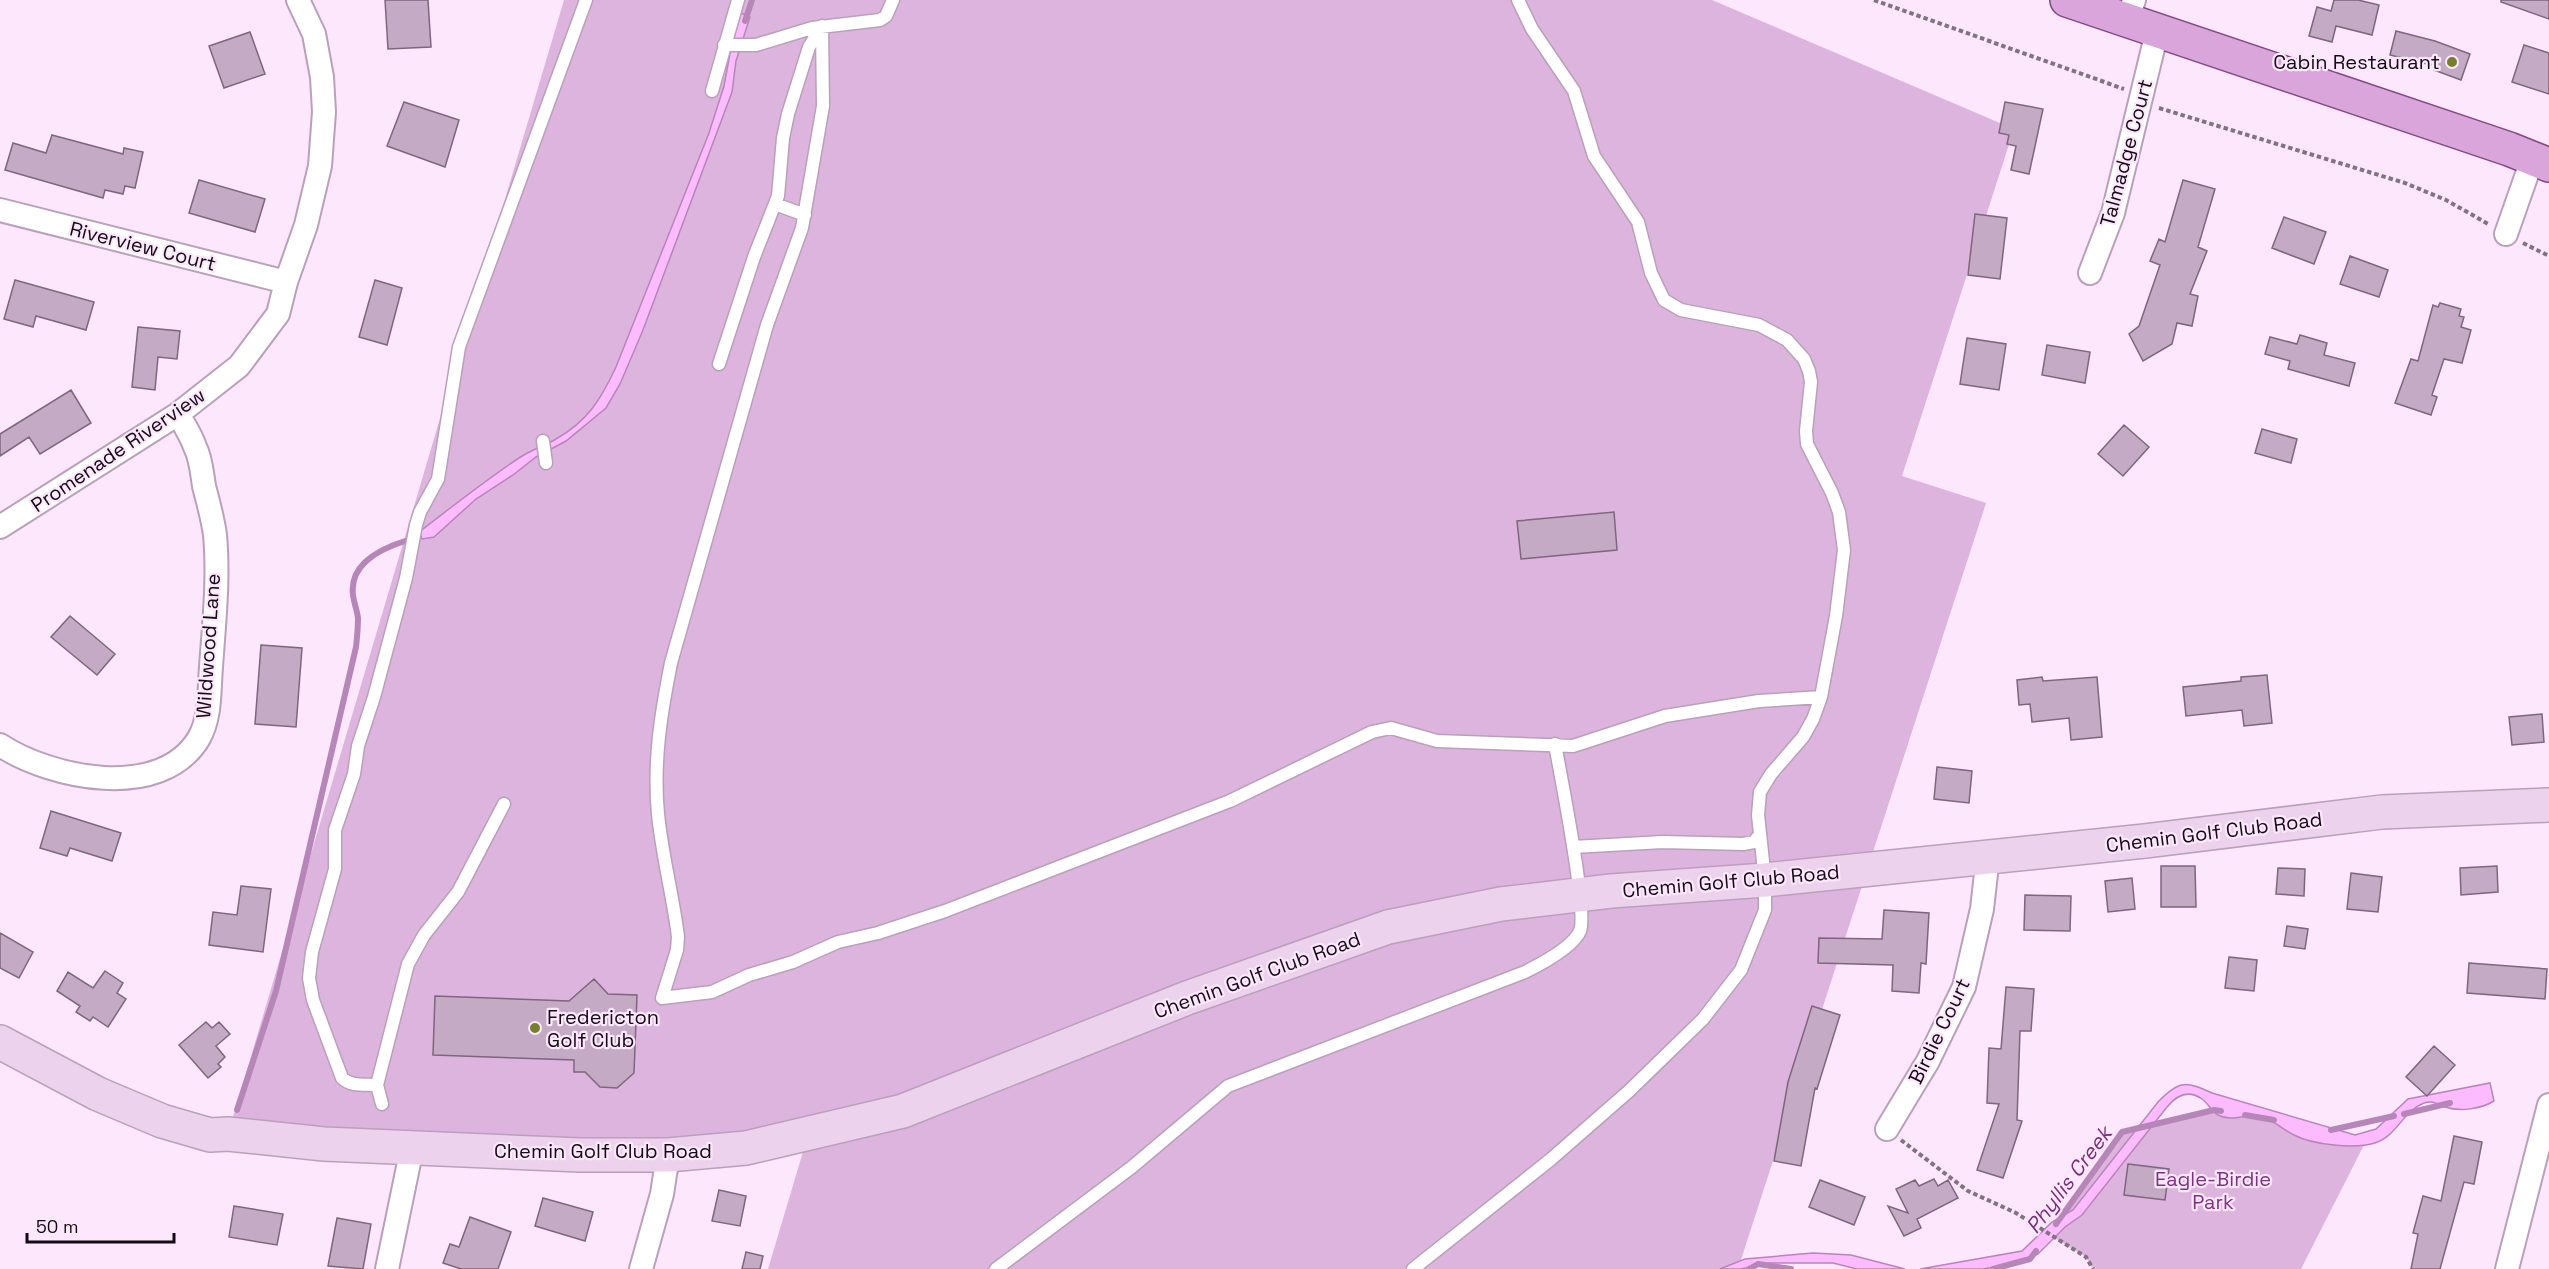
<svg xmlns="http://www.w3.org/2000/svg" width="2549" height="1269" font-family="'Space Grotesk',sans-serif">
<rect width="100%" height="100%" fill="#fde7fd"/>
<path fill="#ddb4dd" d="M 564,0 L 1712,0 L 2014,129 L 1902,476 L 1986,503 L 1738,1269 L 768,1269 L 808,1135 L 746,1148 L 228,1134 Z
M 2214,1110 L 2366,1141 L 2301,1269 L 2093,1269 L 2086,1257 L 2048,1234 L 2122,1132 Z"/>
<path fill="#fdbbff" stroke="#b786b8" stroke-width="1.5" d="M 741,13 L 750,17 L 736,61 L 732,92 L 643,330 L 620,384 L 606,408 L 566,441 L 536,457 L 513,475 L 476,499 L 434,537 L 422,539 L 419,532 C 452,507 484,481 519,458 C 531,450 544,446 556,439 C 588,421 601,399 616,367 L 709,133 L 724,86 L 731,48 Z
M 2490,1083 L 2494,1101 C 2481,1109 2460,1112 2445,1107 C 2437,1104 2433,1100 2424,1103 C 2403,1111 2397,1136 2375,1143 C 2355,1149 2313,1145 2294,1135 C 2283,1130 2275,1121 2263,1117 C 2249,1112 2233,1123 2218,1115 C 2211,1111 2208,1103 2202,1099 C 2188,1089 2176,1096 2167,1107 L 2082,1215 L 2065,1227 L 2038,1254 L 2023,1262 L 1983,1269 L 1920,1269 L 2022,1251 L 2052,1222 L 2073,1210 L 2158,1102 C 2179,1080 2186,1081 2212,1093 L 2355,1135 L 2376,1129 L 2408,1099 Z
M 1813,1253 L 1851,1255 L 1905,1269 L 1857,1269 L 1833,1263 L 1769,1263 L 1741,1269 L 1720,1269 L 1745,1259 Z"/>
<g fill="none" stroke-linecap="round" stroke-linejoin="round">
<path stroke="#b786b8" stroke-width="6" d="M 745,21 L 752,0
M 237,1110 L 276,991 L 356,647 C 357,638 358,628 358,618 C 357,610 354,603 353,595 C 349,564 380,549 405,541
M 2404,1114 L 2450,1103
M 2245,1115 L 2274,1120
M 2331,1130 L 2394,1116
M 2056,1224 L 2122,1132 L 2214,1110 L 2221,1111
M 1749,1269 L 1758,1264 L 1791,1269
M 1993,1269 L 2030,1259 L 2036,1251"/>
</g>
<path fill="#c4aac4" stroke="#7e667f" stroke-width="1.5" d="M 385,0 L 428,0 L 431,47 L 388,49 Z
M 2334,0 L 2358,0 L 2379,5 L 2372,35 L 2336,26 L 2332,42 L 2309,36 L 2317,7 L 2331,11 Z
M 2501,0 L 2549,0 L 2549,19 L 2501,2 Z
M 2396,31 L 2435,41 L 2470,54 L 2461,80 L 2434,70 L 2435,66 L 2390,55 Z
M 250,32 L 265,74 L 224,88 L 209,46 Z
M 2524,45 L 2549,53 L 2549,94 L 2512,82 Z
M 404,102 L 459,120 L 445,167 L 387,146 Z
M 2005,102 L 2043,109 L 2029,174 L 2011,170 L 2016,146 L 2007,144 L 2009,135 L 1999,133 Z
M 52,135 L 123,154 L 124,148 L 143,152 L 135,188 L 125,186 L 123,194 L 105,190 L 103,198 L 5,170 L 13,143 L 46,153 Z
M 199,180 L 265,199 L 255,232 L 189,213 Z
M 2183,180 L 2215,189 L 2198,247 L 2207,251 L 2190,294 L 2198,296 L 2192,326 L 2177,323 L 2172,344 L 2143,361 L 2129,334 L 2139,326 L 2160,265 L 2150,261 L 2159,239 L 2165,242 Z
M 1975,214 L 2007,218 L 2000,279 L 1968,275 Z
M 2284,217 L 2326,232 L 2314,264 L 2272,248 Z
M 2350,256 L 2388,270 L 2379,297 L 2340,284 Z
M 15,280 L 94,302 L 86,330 L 36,316 L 33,327 L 4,319 Z
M 375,280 L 402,288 L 387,345 L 359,337 Z
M 2440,303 L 2461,309 L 2459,316 L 2464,317 L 2461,327 L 2471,330 L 2462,363 L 2444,359 L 2432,395 L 2437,397 L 2431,415 L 2395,403 L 2411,359 L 2418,361 L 2433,305 L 2438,307 Z
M 138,327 L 180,331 L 177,359 L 158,357 L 155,390 L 132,387 Z
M 2300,335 L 2327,343 L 2324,355 L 2355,363 L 2349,386 L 2288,369 L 2290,361 L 2265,354 L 2270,337 L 2297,344 Z
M 1967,338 L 2006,344 L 1999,390 L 1960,384 Z
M 2047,345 L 2090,352 L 2085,383 L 2042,375 Z
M 71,390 L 91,423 L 40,454 L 29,437 L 0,456 L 0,434 Z
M 2124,425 L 2149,447 L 2123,476 L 2098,454 Z
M 2262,429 L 2297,439 L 2291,463 L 2255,453 Z
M 1614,512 L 1617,550 L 1521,559 L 1517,521 Z
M 70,616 L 115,654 L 97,675 L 51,637 Z
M 261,645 L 302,648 L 296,727 L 255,724 Z
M 2267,675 L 2272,723 L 2244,726 L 2242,710 L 2186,716 L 2183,687 L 2241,681 L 2241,677 Z
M 2042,677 L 2043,681 L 2097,677 L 2102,737 L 2071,740 L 2069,718 L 2032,722 L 2030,704 L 2019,705 L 2017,680 Z
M 2542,714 L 2544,742 L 2512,745 L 2509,717 Z
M 1937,767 L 1972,771 L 1969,803 L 1934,799 Z
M 51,811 L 121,833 L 112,861 L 70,848 L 67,856 L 40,848 Z
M 2161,866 L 2195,866 L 2196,907 L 2161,907 Z
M 2497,866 L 2498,892 L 2461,895 L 2460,868 Z
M 2278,868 L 2305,869 L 2304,896 L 2276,894 Z
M 2351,873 L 2382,877 L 2378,912 L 2347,909 Z
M 2132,878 L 2135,909 L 2108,912 L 2105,881 Z
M 241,886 L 271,889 L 263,952 L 209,945 L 213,912 L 237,915 Z
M 2025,895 L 2071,896 L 2070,931 L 2024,930 Z
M 1884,910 L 1929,913 L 1926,964 L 1921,963 L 1919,993 L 1892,991 L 1893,965 L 1818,963 L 1819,938 L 1882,939 Z
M 2287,926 L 2308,929 L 2305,949 L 2284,946 Z
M 0,933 L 33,952 L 19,978 L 0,968 Z
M 2229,957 L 2257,960 L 2254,991 L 2225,988 Z
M 2469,963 L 2547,969 L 2545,999 L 2467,993 Z
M 105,971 L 123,983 L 117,993 L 126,999 L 108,1027 L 93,1017 L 90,1021 L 76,1012 L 80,1006 L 57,991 L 68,972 L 93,988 Z
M 594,979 L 608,994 L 637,995 L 634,1073 L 617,1088 L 600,1087 L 585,1072 L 574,1072 L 574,1060 L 433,1055 L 435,996 L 569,1001 Z
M 2006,987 L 2034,989 L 2031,1031 L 2020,1031 L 2017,1120 L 2022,1121 L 2003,1178 L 1977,1170 L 1999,1104 L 1987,1103 L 1989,1048 L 2001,1049 Z
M 1812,1006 L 1840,1015 L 1817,1089 L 1815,1088 L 1801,1166 L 1774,1161 L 1788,1082 Z
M 206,1022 L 212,1028 L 219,1022 L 230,1034 L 216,1046 L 225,1057 L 218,1064 L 221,1067 L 208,1078 L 179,1045 Z
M 2434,1046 L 2455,1065 L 2427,1096 L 2406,1077 Z
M 2454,1136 L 2482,1142 L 2474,1184 L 2464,1182 L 2440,1269 L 2411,1269 L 2418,1234 L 2413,1233 L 2423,1196 L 2441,1201 Z
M 2128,1164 L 2169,1169 L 2165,1200 L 2124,1195 Z
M 1934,1179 L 1938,1186 L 1948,1180 L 1958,1198 L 1917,1219 L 1921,1228 L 1904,1236 L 1888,1206 L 1908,1213 L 1896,1189 L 1915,1180 L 1919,1186 Z
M 1820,1180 L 1865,1197 L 1854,1225 L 1809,1207 Z
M 719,1190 L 746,1196 L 740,1226 L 712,1221 Z
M 543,1198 L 593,1212 L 585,1241 L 535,1226 Z
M 234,1206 L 283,1214 L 277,1245 L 229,1237 Z
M 470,1217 L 511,1232 L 498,1269 L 461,1269 L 443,1263 L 450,1244 L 459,1247 Z
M 337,1218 L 371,1224 L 363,1269 L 328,1266 Z
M 746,1252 L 763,1256 L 760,1269 L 742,1269 Z"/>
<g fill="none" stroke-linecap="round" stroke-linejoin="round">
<defs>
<path id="lane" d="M 822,26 L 823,106 L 802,228 L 767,325 L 671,663 C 661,713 653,762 658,814 C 662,855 673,896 678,937 L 677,950 L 662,998 L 712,992 L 749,975 L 793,962 L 838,942 L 878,933 L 945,911 L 1230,801 L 1372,732 L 1391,728 L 1437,741 L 1573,746 L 1665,716 L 1759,701 L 1821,697
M 724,45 L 756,45 L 812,28 L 880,20 L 886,16 L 893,0
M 712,91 L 738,0
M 775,204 L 805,215
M 719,364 L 754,257 L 778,196 L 783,138 L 788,114 L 809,47 L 822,26
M 543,441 L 546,463
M 1573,847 L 1663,842 L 1743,844 L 1754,842 L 1760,834
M 377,1085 C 365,1084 351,1087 342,1078 L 313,1000 L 309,978 L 312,952 L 335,869 L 335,830 L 354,774 L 358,746 L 374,697 L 406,578 L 416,525 L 420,512 L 438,479 L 459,347 L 586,0
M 382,1104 L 377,1085 L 408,964 L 424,935 L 458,892 L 504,804
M 996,1269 L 1132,1167 L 1228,1086 L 1525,972 C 1541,964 1573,947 1580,931 C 1588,911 1560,773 1555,744
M 1413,1269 L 1550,1160 L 1629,1091 L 1703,1019 L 1741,970 L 1765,910 L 1765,880 L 1758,815 L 1760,792 L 1771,774 L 1803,737 L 1813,719 L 1821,697 L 1836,616 L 1844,550 L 1839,512 L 1832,493 L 1807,444 L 1806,431 L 1811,382 L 1809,371 L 1804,359 L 1787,340 L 1759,325 L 1681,310 L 1664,300 L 1651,273 L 1638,222 L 1594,156 L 1574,91 L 1532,29 L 1518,0"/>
<path id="street" d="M 2127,21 L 2134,0
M 0,210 L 286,282
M 2506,234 L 2532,160
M 2090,273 L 2113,213 L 2157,32
M 0,527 L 178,414 L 239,366 L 278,314 L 286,282 L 306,225 L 320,166 L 324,112 L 322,77 L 314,34 L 298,0
M 0,745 C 50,778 161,802 199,738 C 211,717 209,690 211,667 C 214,624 219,578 215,535 C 213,519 208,502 204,486 C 202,474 201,458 195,447 C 191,435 184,425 178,414
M 1887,1129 L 1928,1061 L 1964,987 L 1982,909 L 1988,856
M 387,1269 L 412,1148
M 641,1269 L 662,1194 L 668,1155
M 2507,1269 L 2549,1105"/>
<path id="secondary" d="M 0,1042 L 98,1094 L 162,1121 L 210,1135 L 228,1134 L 324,1144 L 580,1155 L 668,1155 L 746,1148 L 903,1111 L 1187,998 L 1388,927 L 1501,904 L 1611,891 L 1765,880 L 2145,841 L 2382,812 L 2549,805"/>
<path id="primary" d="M 2067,0 L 2509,149 L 2549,165"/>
</defs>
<use href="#lane" stroke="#baa0ba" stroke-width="15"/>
<use href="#street" stroke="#baa0ba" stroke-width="26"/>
<use href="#secondary" stroke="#baa0ba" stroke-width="36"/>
<use href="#primary" stroke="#834885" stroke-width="36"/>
<path stroke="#827382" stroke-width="4" stroke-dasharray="4.5 3" stroke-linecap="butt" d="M 1874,0 L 2124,89
M 2159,108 L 2405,183 L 2446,200 L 2490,225
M 2523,243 L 2549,256
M 1901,1140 L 1968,1191 L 2016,1213 L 2086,1257 L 2093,1269"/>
<use href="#lane" stroke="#fff" stroke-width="12"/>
<use href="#street" stroke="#fff" stroke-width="22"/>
<use href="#secondary" stroke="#ecd2ed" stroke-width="33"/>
<use href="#primary" stroke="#d9a5da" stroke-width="33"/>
</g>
<g fill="#76802c" stroke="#fde7fd" stroke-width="2">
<circle cx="2452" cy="62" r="6"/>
<circle cx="535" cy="1028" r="6"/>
</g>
<g text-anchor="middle" stroke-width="4.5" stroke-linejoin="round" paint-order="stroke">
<g font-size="20" fill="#130a13" stroke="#fde7fd" text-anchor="end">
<text x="2440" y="69">Cabin Restaurant</text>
<text x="547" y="1024" text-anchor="start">Fredericton<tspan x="547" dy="23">Golf Club</tspan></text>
</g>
<g font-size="20" fill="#130a13" stroke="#fde7fd">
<text transform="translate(2126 153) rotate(-75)" y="7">Talmadge Court</text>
<text transform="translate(143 246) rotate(14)" y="7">Riverview Court</text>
<text transform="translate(118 450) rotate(-34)" y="7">Promenade Riverview</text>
<text transform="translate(208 646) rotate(-86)" y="7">Wildwood Lane</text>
<text transform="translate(2214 832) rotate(-7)" y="7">Chemin Golf Club Road</text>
<text transform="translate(1731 881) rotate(-5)" y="7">Chemin Golf Club Road</text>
<text transform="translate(1257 975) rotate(-20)" y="7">Chemin Golf Club Road</text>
<text transform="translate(1939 1031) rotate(-64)" y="7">Birdie Court</text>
<text x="603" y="1158">Chemin Golf Club Road</text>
</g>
<g font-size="20" fill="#7e3282" stroke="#fde7fd">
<text x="2213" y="1186">Eagle-Birdie<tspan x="2213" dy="23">Park</tspan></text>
</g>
<g font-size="21" font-style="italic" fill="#7a2e7e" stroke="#fde7fd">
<text transform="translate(2069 1180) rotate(-53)" y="7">Phyllis Creek</text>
</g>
</g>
<path d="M27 1233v9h147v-9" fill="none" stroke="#130a13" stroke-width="3"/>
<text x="36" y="1233" font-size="18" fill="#130a13" stroke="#fde7fd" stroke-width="4.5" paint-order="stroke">50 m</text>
</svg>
